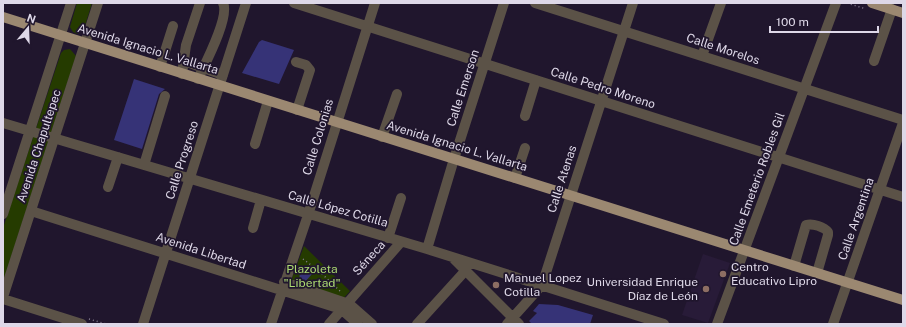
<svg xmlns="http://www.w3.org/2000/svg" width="906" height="327" font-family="'Public Sans',sans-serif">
<rect width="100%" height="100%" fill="#20162d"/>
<path fill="#281b38" d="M 703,254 L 730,263 L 708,323 L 682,315 Z"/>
<path fill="#253b00" d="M 77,3 L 92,3 L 84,29 L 77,34 L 73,32 L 70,27 Z
M 70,49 L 76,56 L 3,282 L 3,228 L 61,53 L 64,50 Z
M 304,246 L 350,291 L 342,300 L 289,286 Z"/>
<path fill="#363377" d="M 262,40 L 294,50 L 279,84 L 242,73 L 259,42 Z
M 134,79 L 165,89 L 159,94 L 142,149 L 114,140 Z
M 306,269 L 312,274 L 305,282 L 299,276 Z
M 539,304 L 558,305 L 593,315 L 590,324 L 532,324 L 529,321 L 537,313 L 533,311 Z"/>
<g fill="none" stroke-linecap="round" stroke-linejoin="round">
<path stroke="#877f92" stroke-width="1.5" stroke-dasharray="1 3" stroke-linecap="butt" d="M 847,3 L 866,9
M 303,259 L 319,271 L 342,293
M 89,319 L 106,324"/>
<path stroke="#5b5247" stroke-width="10" d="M 294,3 L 903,197
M 535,3 L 903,120
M 702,56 L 721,3
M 184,61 L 223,75
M 874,61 L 892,9
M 296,62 L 306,65 L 310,70 L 297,110
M 160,67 L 173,26
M 182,74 L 186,45 L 200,3
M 198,79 C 205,64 230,17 223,3
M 525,116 L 536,80
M 3,123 L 427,249 L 664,324
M 382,137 L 397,94
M 255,144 L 268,101
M 144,165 L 165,96
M 515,178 L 525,148
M 108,187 L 118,157
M 31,211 L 341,309 L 358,324
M 3,214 L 71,3
M 253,228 L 261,200
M 388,238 L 401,198
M 427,249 L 454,159 L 504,3
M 454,259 L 519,324
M 794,266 L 806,225 C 813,223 824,227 828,232 L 828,235 L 817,273
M 284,282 L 346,303
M 3,297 L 98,3
M 3,299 L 82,324
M 347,302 L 372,324
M 143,324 L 246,3
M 271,324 L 308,215 L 375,3
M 329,324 L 401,242
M 417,324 L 466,270
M 507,324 L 542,285 L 633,3
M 717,324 L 836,3
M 833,324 L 903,123"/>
<path stroke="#9b8871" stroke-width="10" d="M 872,3 L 903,13
M 3,17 L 903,300"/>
</g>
<g fill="#8d6e63" stroke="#20162d" stroke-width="1.5">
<circle cx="723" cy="274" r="4"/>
<circle cx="496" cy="285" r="4"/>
<circle cx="706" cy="289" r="4"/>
</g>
<g text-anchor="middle" stroke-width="3.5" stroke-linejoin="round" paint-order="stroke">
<g font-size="12" fill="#ded8e8" stroke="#20162d">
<text transform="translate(148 49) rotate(17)" y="4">Avenida Ignacio L. Vallarta</text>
<text transform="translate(723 49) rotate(18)" y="4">Calle Morelos</text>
<text transform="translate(463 88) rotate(-72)" y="4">Calle Emerson</text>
<text transform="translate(603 88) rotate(18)" y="4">Calle Pedro Moreno</text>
<text transform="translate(318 137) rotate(-73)" y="4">Calle Colonias</text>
<text transform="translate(39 146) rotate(-72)" y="4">Avenida Chapultepec</text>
<text transform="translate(457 146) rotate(17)" y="4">Avenida Ignacio L. Vallarta</text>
<text transform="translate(182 160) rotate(-72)" y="4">Calle Progreso</text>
<text transform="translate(562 179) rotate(-72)" y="4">Calle Atenas</text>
<text transform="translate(757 179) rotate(-70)" y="4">Calle Emeterio Robles Gil</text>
<text transform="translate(338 209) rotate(16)" y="4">Calle López Cotilla</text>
<text transform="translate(856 219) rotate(-71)" y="4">Calle Argentina</text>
<text transform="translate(201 251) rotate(18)" y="4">Avenida Libertad</text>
<text transform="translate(369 258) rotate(-48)" y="4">Séneca</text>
</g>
<g font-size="12" fill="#ded8e8" stroke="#20162d" text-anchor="start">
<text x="731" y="271">Centro<tspan x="731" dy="14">Educativo Lipro</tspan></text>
<text x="504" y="282">Manuel Lopez<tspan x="504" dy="14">Cotilla</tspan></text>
<text x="698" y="286" text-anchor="end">Universidad Enrique<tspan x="698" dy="14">Díaz de León</tspan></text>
</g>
<g font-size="12" fill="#acda72" stroke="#20162d">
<text x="312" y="273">Plazoleta<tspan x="312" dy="14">"Libertad"</tspan></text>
</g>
</g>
<rect width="906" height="327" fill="none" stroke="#ded8e8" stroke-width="8"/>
<g transform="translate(28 28) rotate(19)" stroke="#20162d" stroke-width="3" paint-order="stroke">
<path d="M0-3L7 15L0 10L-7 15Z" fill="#ded8e8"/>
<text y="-6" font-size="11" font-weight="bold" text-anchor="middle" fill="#ded8e8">N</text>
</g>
<path d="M770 26v6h108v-6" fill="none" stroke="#ded8e8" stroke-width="2"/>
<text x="776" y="26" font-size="12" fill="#ded8e8" stroke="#20162d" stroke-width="3" paint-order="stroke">100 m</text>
</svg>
